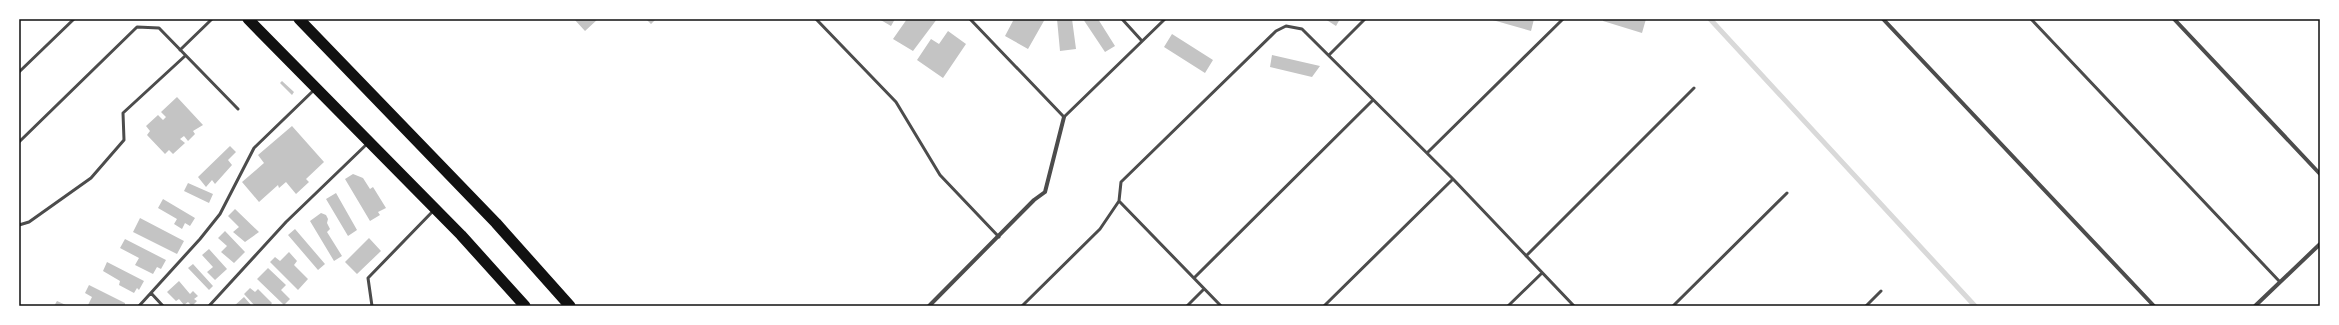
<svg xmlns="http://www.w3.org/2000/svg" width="2339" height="325" font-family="'Fira Sans Condensed',sans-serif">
<rect width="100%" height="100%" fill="#fff"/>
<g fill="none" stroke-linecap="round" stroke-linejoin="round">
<path stroke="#d9d9d9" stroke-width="5" d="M 1710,19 L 1975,306"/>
</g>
<path fill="#c4c4c4" d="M 574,19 L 598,19 L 585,31 Z
M 646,19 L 656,19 L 651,24 Z
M 879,19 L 895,19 L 891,26 Z
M 907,19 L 937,19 L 913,51 L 893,39 Z
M 1014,19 L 1045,19 L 1028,49 L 1005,36 Z
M 1057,19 L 1072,19 L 1076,49 L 1060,51 Z
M 1083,19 L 1098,19 L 1115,46 L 1105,52 Z
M 1325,19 L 1340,19 L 1336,26 Z
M 1489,19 L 1534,19 L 1531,31 Z
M 1603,19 L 1646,19 L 1642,33 L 1603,21 Z
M 948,31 L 966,44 L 943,78 L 917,60 L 931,39 L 939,44 Z
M 1172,34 L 1213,60 L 1205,73 L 1164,47 Z
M 1272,55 L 1320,66 L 1312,77 L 1270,67 Z
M 282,81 L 294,92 L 292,95 L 280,83 Z
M 177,97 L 203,125 L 193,131 L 195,134 L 188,141 L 184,136 L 180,139 L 185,143 L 173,154 L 169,150 L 165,154 L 147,135 L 150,131 L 146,126 L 158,115 L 163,120 L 166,117 L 161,112 Z
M 292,126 L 324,162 L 306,179 L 309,182 L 296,194 L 286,182 L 279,188 L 278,185 L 259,202 L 242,182 L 264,163 L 258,155 Z
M 230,146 L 236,152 L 228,160 L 232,165 L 215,184 L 212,180 L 206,187 L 198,177 Z
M 353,174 L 363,178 L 370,189 L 373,187 L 386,208 L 378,212 L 380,215 L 370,221 L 345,179 Z
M 188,183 L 213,194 L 209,203 L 184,191 Z
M 336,193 L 357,230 L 348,236 L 326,199 Z
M 163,199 L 195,218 L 190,226 L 185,223 L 182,229 L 174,224 L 177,219 L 158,208 Z
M 235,209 L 259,232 L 245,242 L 233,232 L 239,227 L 228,216 Z
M 321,213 L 326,215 L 328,219 L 327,223 L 330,229 L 327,232 L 342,256 L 334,261 L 310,221 Z
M 140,218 L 184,241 L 177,254 L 133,232 Z
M 295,229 L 325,264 L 318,270 L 288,235 Z
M 225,231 L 245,252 L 234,263 L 221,252 L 227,246 L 218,238 Z
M 369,238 L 381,251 L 357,274 L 345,262 Z
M 125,239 L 166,260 L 161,269 L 157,267 L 153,274 L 135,265 L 139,258 L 120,248 Z
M 209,249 L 227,269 L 215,280 L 207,272 L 213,267 L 202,255 Z
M 289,252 L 297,261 L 294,265 L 308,279 L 298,290 L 270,262 L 275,257 L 280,261 Z
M 107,262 L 144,281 L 139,290 L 137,288 L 134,293 L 119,285 L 120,281 L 103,271 Z
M 193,264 L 213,286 L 209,290 L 188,268 Z
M 268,268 L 286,285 L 281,290 L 290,299 L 284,305 L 257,279 Z
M 179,281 L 190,294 L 193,291 L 198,296 L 194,299 L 197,301 L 192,306 L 188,302 L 184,305 L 179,299 L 176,301 L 167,292 Z
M 89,285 L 125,303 L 125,306 L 88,305 L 92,297 L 85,293 Z
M 250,288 L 255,292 L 258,289 L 272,303 L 270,306 L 255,306 L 244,294 Z
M 244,297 L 252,306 L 234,306 Z
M 57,301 L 68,306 L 54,306 Z"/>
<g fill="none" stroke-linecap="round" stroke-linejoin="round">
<path stroke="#4c4c4c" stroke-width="3" d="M 816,19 L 896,102 L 940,175 L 999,237
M 970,19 L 1064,117 L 1165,19
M 1122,19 L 1142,41
M 2031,19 L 2280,282
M 180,50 L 212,19
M 1329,55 L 1365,19
M 19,72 L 74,19
M 19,142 L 137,27 L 159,28 L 238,109
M 1427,153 L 1563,19
M 1119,201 L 1221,306
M 19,225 L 29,222 L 91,178 L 124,140 L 123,113 L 185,56
M 1526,256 L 1694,88
M 1194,278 L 1373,100
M 151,293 L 163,306
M 139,306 L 200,239 L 220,214 L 254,148 L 314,90
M 209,306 L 286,222 L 368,143
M 372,306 L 368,278 L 434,210
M 1022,306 L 1100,229 L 1119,201 L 1121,182 L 1276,31 L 1286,26 L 1302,29 L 1453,179 L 1574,306
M 1187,306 L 1204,289
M 1324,306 L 1453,179
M 1508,306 L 1542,273
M 1673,306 L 1787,193
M 1866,306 L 1881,291"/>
<path stroke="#4c4c4c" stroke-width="4" d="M 1883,19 L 2154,306
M 2174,19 L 2320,174
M 929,306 L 1034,200 L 1045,192 L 1064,117
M 2255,306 L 2320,244"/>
<path stroke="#111" stroke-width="11" d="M 248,19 L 461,235 L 525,306
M 299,19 L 496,223 L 570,306"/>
</g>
<rect width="2339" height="325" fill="none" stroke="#ffffff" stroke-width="40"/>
<rect x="20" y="20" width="2299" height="285" fill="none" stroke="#111" stroke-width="1.5"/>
</svg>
